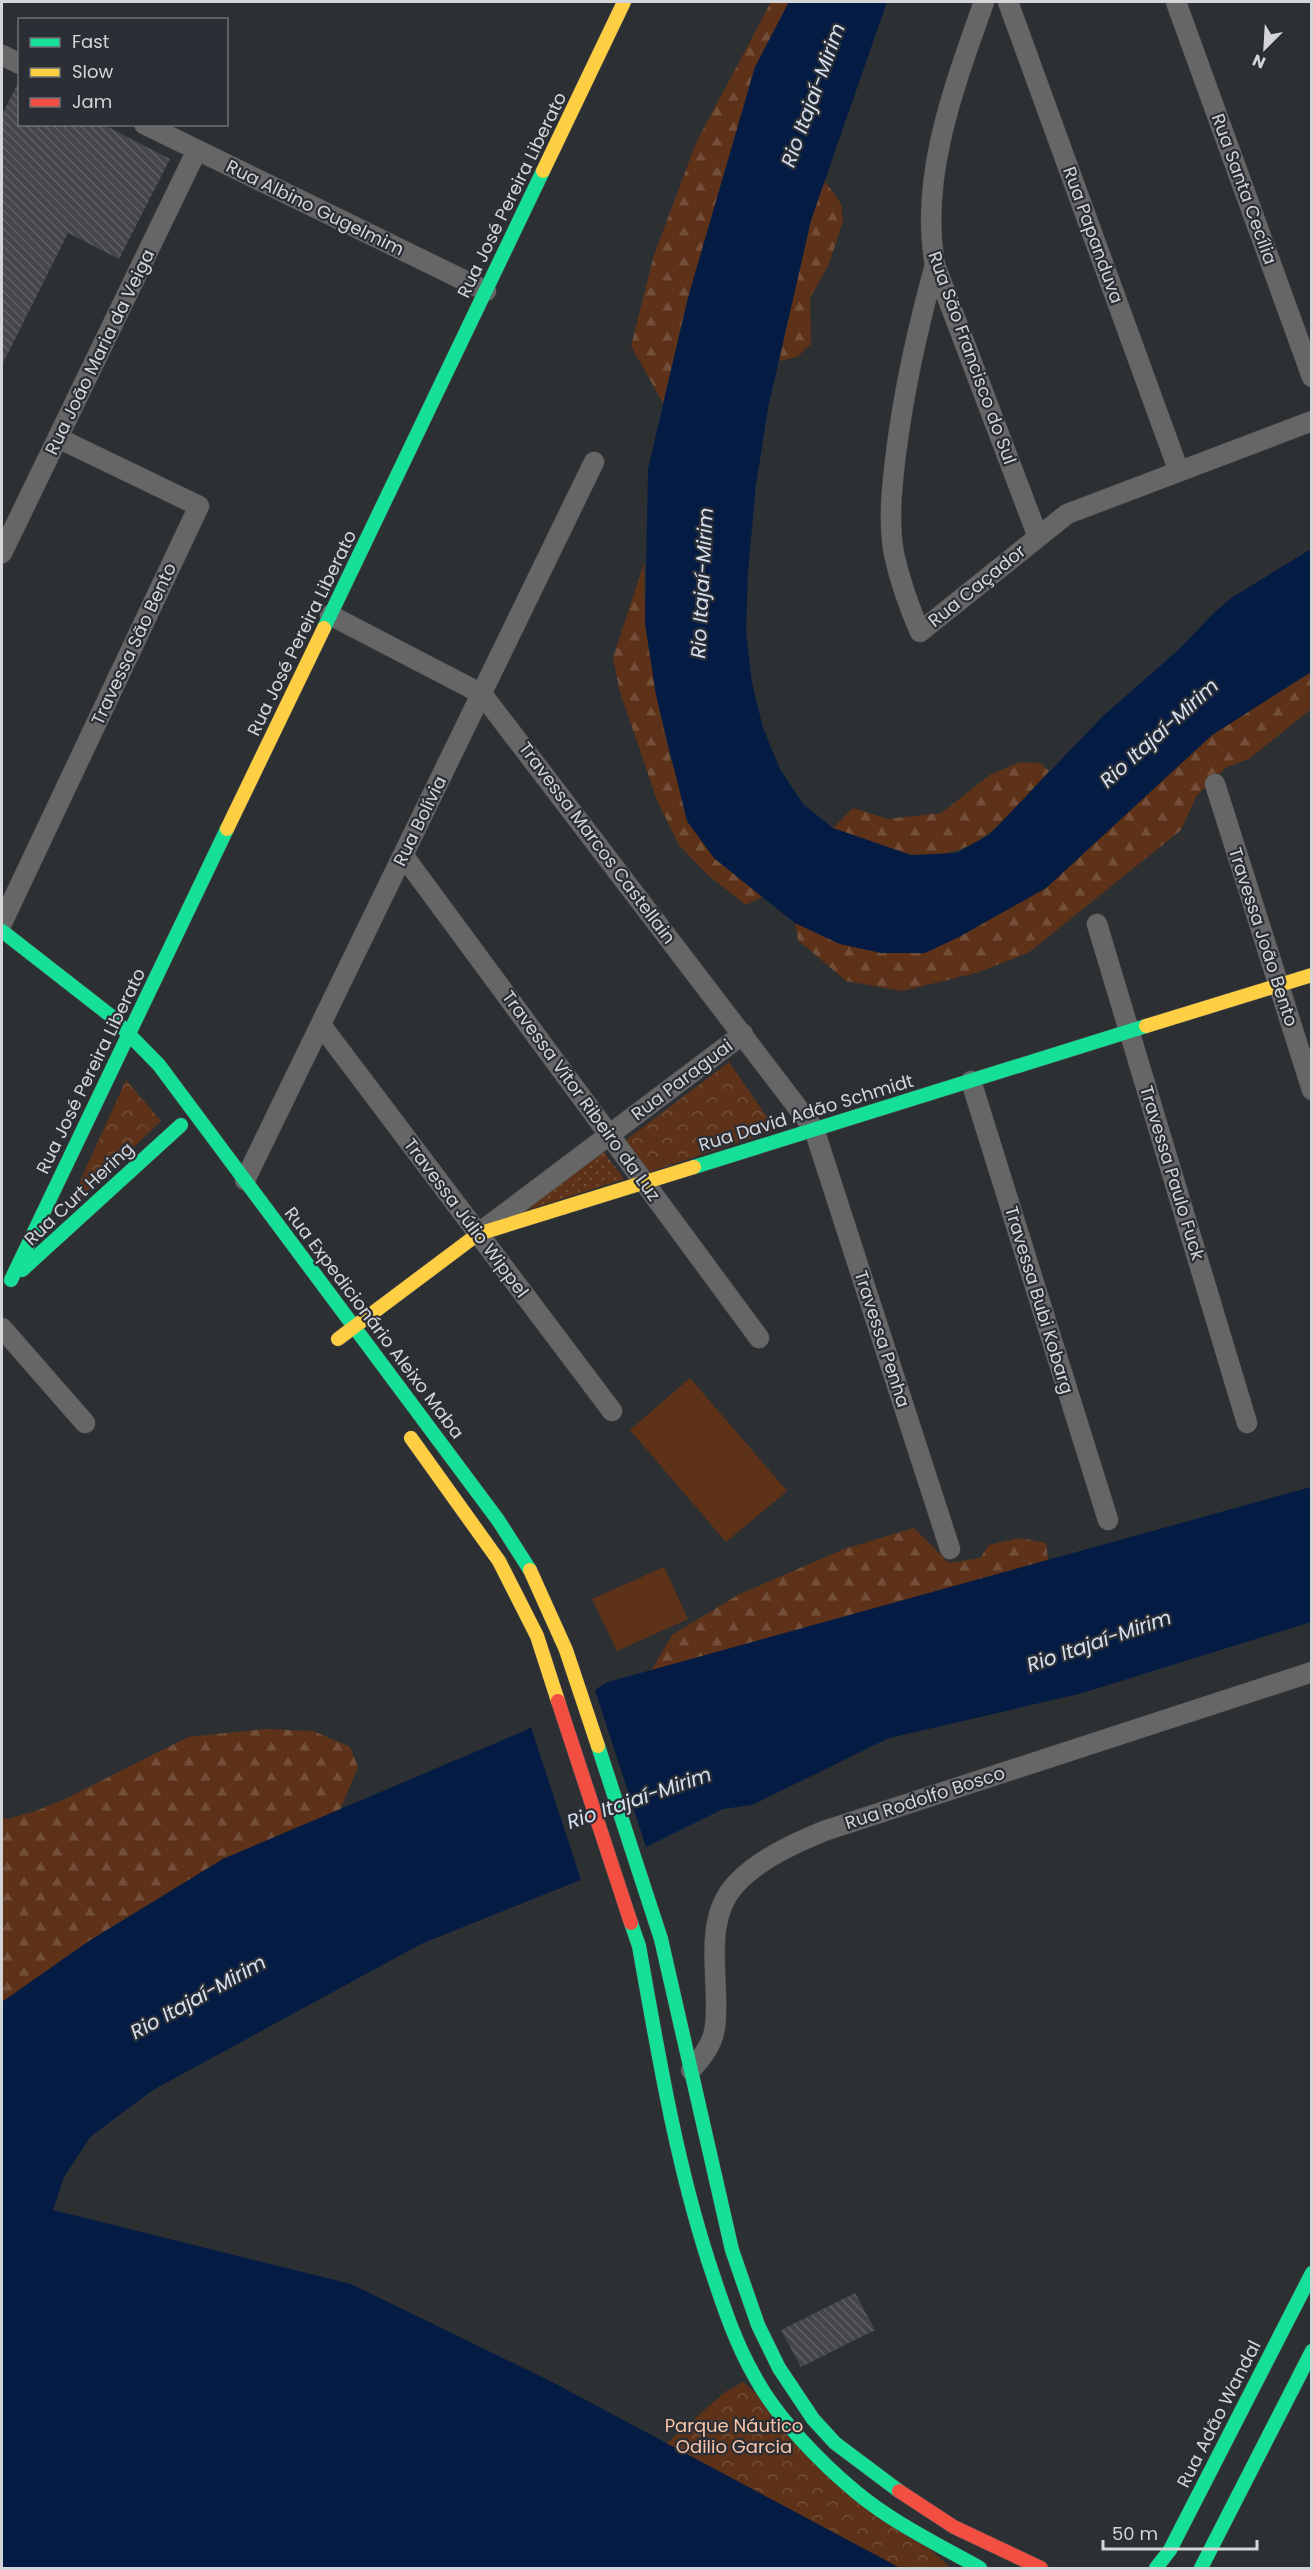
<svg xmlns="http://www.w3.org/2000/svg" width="1313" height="2570" font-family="Poppins,sans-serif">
<defs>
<pattern id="forest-firs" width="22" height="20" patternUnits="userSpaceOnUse" patternTransform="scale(1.5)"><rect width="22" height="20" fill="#5d3218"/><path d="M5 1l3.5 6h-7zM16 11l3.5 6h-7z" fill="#734f39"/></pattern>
<pattern id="park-crowns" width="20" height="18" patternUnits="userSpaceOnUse" patternTransform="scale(1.5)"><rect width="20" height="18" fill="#5d3218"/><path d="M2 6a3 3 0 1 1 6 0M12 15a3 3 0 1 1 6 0" fill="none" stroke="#734f39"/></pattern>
<pattern id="garden-dots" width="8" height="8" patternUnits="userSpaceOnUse" patternTransform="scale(1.5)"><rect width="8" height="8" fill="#5d3218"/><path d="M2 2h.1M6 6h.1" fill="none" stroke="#734f39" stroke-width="1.8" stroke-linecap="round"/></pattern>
<pattern id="building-back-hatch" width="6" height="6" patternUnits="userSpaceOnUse" patternTransform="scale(1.5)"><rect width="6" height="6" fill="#45464a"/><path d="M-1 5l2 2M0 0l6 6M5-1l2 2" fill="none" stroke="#5f6064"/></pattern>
</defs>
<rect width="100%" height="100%" fill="#2d3033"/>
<path fill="#5d3218" d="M 690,1378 L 787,1491 L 726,1542 L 630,1430 Z
M 664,1567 L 688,1619 L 617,1651 L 592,1599 Z"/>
<path fill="url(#forest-firs)" d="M 771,2 L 789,2 L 755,67 L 688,298 L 663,403 L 631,346 L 654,255 L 696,143 Z
M 825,181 L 841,204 L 843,221 L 829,264 L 810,298 L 811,344 L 797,357 L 779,361 L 811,220 Z
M 644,563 L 645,623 L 656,695 L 671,761 L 714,858 L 762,897 L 746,905 L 708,875 L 679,845 L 657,800 L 620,692 L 613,658 Z
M 1311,672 L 1311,709 L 1249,759 L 1227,767 L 1197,795 L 1181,830 L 1028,953 L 976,973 L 902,991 L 846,981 L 798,940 L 795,923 L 840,944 L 1046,888 L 1212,735 Z
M 1020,762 L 1040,763 L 1049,771 C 1007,815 981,860 913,855 C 895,853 853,835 833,828 L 853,808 L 888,819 L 941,813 L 990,775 Z
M 914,1528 L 949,1563 L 980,1558 L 989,1545 L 1019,1538 L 1046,1543 L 1048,1560 L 651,1671 L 672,1635 L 738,1595 L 844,1549 Z
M 267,1729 L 313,1731 L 350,1747 L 358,1767 L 340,1810 L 223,1859 L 89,1941 L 2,2002 L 2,1818 L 7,1819 L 33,1812 L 63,1800 L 188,1737 Z"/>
<path fill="url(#park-crowns)" d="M 729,1062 L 776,1130 L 649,1172 L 626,1140 Z
M 126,1080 L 161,1121 L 66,1212 Z
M 743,2382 L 951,2568 L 900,2568 L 666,2444 L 725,2392 Z"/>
<path fill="url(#garden-dots)" d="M 603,1151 L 624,1179 L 521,1212 Z"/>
<path fill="#041c44" d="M 789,2 L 887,2 L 811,220 L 768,408 L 756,485 L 748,571 L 746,632 L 752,683 L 763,728 L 780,769 L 803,804 L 833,828 L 911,855 L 957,853 L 989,835 L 1103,716 L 1177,651 L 1215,612 L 1231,598 L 1311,549 L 1311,672 L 1212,735 L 1046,888 L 959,937 L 925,953 L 881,953 L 840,944 L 795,923 L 714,858 L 687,821 L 656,695 L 645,623 L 648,469 L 688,298 L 755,67 Z
M 1311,1487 L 1311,1622 L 1079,1694 L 889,1738 L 752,1805 L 723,1809 L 578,1881 L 421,1944 L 153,2090 L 90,2137 L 64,2177 L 53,2210 L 351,2284 L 554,2383 L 900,2568 L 2,2568 L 2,2002 L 89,1941 L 223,1859 L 524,1731 L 608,1682 Z"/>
<path fill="#2d3033" d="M 594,1687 L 647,1850 L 582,1883 L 530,1724 Z"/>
<path fill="url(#building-back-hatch)" d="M 20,79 L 20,124 L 102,124 L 170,159 L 119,259 L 68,233 L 2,365 L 2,115 Z
M 855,2293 L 875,2330 L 801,2367 L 781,2330 Z"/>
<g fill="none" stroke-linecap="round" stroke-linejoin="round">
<defs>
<path id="street" d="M 984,2 C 955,84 919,177 935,265 L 1038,537
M 1008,2 L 1178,469
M 1176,2 L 1312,377
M 2,55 L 20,64
M 144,124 L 486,291
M 935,265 C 918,327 904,389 896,453 C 892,486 888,521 894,554 C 900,581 909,607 920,632 L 1067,514 L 1312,421
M 2,553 L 197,150
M 330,615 L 482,694 L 814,1129 L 950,1549
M 1215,784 L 1312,1090
M 403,855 L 759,1338
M 2,923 L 199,506 L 58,438
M 1097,924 L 1247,1423
M 321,1025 L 612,1411
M 971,1081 L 1108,1520
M 245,1180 L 594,462
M 487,1227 L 743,1034
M 2,1328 L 85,1423
M 691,2070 C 702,2058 713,2044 715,2027 C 721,1982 701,1923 735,1885 C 757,1860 795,1843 824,1831 L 1312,1672"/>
<path id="fast" d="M 324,628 L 543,171
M 2,931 L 111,1016 L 159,1065 L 498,1520 L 530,1570
M 694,1167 L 1146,1026
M 22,1270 L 181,1125
M 11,1280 L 227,829
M 598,1746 L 661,1939 L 732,2250 L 758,2325 L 779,2368 L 813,2419 L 835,2443 L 899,2491
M 631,1923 L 639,1946 C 658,2052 675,2157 708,2260 C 721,2299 734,2341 755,2377 C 777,2418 821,2463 856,2492 C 893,2523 939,2545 980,2568
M 1156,2568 L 1170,2550 L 1312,2273
M 1201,2568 L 1312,2351"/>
<path id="slow" d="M 543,171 L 624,2
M 227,829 L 324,628
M 1146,1026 L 1312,975
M 338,1339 L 478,1234 L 694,1167
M 411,1438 L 499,1561 L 537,1636 L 558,1701
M 530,1570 L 566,1650 L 598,1746"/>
<path id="jam" d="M 558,1701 L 631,1923
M 899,2491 L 954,2527 L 1041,2568"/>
</defs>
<use href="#street" stroke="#4c4e50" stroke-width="21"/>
<use href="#fast" stroke="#4c4e50" stroke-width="15"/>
<use href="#slow" stroke="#4c4e50" stroke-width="15"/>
<use href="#jam" stroke="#4c4e50" stroke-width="15"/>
<use href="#street" stroke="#666" stroke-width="20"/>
<use href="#fast" stroke="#16e098" stroke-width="14"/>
<use href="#slow" stroke="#ffcf43" stroke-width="14"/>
<use href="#jam" stroke="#f24e42" stroke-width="14"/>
</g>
<g text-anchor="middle" stroke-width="4.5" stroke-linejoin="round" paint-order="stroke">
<g font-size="18" fill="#d3d5d9" stroke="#2b2f35">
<text transform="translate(1244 189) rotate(70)" y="6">Rua Santa Cecília</text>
<text transform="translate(512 195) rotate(-64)" y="6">Rua José Pereira Liberato</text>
<text transform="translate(315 208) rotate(26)" y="6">Rua Albino Gugelmim</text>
<text transform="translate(1093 235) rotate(70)" y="6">Rua Papanduva</text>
<text transform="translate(100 352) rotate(-64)" y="6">Rua João Maria da Veiga</text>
<text transform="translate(972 358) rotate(70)" y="6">Rua São Francisco do Sul</text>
<text transform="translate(977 586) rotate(-39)" y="6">Rua Caçador</text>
<text transform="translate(302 633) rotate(-64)" y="6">Rua José Pereira Liberato</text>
<text transform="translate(134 644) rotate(-65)" y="6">Travessa São Bento</text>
<text transform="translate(420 821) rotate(-64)" y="6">Rua Bolívia</text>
<text transform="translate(597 843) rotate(53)" y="6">Travessa Marcos Castellain</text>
<text transform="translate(1263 937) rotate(72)" y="6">Travessa João Bento</text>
<text transform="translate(91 1071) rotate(-64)" y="6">Rua José Pereira Liberato</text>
<text transform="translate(682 1080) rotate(-37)" y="6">Rua Paraguai</text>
<text transform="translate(581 1096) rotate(54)" y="6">Travessa Vítor Ribeiro da Luz</text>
<text transform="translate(806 1113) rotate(-17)" y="6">Rua David Adão Schmidt</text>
<text transform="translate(1172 1173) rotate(73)" y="6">Travessa Paulo Fuck</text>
<text transform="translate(79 1194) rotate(-43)" y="6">Rua Curt Hering</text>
<text transform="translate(466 1218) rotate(53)" y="6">Travessa Júlio Wippel</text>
<text transform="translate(1039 1300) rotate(73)" y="6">Travessa Bubi Kobarg</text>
<text transform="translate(374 1323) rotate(53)" y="6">Rua Expedicionário Aleixo Maba</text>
<text transform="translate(882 1339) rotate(72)" y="6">Travessa Penha</text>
<text transform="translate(925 1798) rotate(-18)" y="6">Rua Rodolfo Bosco</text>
<text transform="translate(1219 2414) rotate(-63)" y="6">Rua Adão Wandal</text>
</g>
<g font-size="18" fill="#f9c4a8" stroke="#2b2f35">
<text x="734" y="2432">Parque Náutico<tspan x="734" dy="21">Odilio Garcia</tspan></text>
</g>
<g font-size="20" font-style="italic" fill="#d6e0f0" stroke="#2b2f35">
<text transform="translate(813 95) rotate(-70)" y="7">Rio Itajaí-Mirim</text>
<text transform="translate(702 583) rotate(-87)" y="7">Rio Itajaí-Mirim</text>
<text transform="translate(1159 733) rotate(-42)" y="7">Rio Itajaí-Mirim</text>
<text transform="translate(1099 1641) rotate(-19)" y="7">Rio Itajaí-Mirim</text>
<text transform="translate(639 1798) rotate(-19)" y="7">Rio Itajaí-Mirim</text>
<text transform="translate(198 1997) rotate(-29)" y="7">Rio Itajaí-Mirim</text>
</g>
</g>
<rect width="1313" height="2570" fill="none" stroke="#d3d5d9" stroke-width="6"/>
<rect x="18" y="18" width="210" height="108" fill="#2b2f35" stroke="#6e7177" stroke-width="1.5"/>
<rect x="30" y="38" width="30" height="9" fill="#16e098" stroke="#6e7177" stroke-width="1.5"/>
<text x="72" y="48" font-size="18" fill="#d3d5d9">Fast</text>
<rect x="30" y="68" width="30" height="9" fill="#ffcf43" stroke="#6e7177" stroke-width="1.5"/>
<text x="72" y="78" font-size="18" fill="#d3d5d9">Slow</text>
<rect x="30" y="98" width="30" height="9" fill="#f24e42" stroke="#6e7177" stroke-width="1.5"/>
<text x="72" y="108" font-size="18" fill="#d3d5d9">Jam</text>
<g transform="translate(1265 48) rotate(204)" stroke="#2b2f35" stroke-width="4.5" paint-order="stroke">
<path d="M0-4.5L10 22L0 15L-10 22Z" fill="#d3d5d9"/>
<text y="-9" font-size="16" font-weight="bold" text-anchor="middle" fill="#d3d5d9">N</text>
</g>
<path d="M1103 2540v9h154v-9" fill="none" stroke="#d3d5d9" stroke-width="3"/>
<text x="1112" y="2540" font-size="18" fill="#d3d5d9" stroke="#2b2f35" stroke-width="4.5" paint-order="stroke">50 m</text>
</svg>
